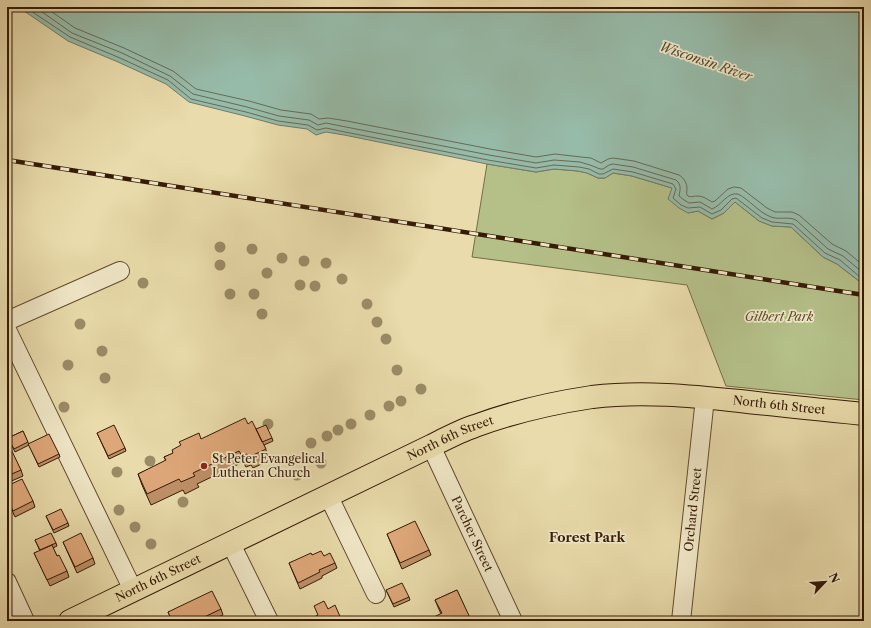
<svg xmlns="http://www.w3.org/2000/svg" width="871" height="628" font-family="'Libre Caslon Text',serif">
<rect width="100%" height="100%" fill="#e9dbab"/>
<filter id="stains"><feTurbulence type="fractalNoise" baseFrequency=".005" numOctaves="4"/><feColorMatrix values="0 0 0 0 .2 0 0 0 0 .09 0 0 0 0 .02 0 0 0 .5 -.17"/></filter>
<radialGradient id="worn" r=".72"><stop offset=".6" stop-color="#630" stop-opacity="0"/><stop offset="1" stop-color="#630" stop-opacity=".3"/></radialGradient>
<path fill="#b5c089" stroke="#756d47" d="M 487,164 L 536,172 L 554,169 L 578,171 L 587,173 L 598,178 L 605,178 L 613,173 L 632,176 L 672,188 L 688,213 L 698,211 L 712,219 L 724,213 L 735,202 L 759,221 L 772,226 L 791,227 L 823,257 L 837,264 L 859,281 L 864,281 L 864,400 L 726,386 L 687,285 L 472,257 Z"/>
<path fill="#97bba9" stroke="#707b67" d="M 17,7 L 864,7 L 864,281 L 859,281 L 837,264 L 823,257 L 791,227 L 772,226 L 759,221 L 735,202 L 724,213 L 712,219 L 698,211 L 688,213 L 679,208 L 668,199 L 672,188 L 632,176 L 613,173 L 605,178 L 598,178 L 587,173 L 578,171 L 554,169 L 536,172 L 487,164 L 344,135 L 326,132 L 316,135 L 307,129 L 278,125 L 245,116 L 189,102 L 166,84 L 118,62 L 68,41 L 27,13 Z"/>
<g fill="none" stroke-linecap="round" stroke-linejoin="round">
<path stroke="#666a57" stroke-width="1" d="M 25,7 L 70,37 L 120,58 L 168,80 L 191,99 L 246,112 L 278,121 L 308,125 L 317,130 L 326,128 L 345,132 L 488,160 L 536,168 L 554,165 L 579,167 L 589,169 L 599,174 L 603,174 L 613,169 L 633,172 L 673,184 L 676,189 L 673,198 L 681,205 L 688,208 L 700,207 L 712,214 L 721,210 L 732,199 L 736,198 L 762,218 L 772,222 L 793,224 L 825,253 L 840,260 L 860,277 L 864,277
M 35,7 L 72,33 L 122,53 L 170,76 L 193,94 L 247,107 L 279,116 L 309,120 L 318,125 L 326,123 L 346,127 L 489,155 L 536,163 L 554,160 L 580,162 L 590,165 L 600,169 L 603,169 L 609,165 L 613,164 L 633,167 L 676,180 C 682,185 680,190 679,196 L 684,200 L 689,203 L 700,202 L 712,209 C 722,205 727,192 738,194 C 750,200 758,212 771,217 C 779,220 788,216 796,220 L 828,249 L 843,256 L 862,272 L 864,272
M 45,7 L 75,28 L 124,48 L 173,71 L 196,89 L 249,101 L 281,110 L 311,114 L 319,119 L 328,118 L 347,121 L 490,149 L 536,157 L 555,154 L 581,157 L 591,158 L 601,163 L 608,159 L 613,158 L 634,161 L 679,175 C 684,178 687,183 687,189 C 687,191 686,193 687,195 C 689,198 694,196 697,196 C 703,196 707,199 712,202 L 715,201 L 728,189 L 734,187 L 741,188 L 767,208 L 775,212 L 792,212 L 799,215 L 832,244 L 846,251 L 864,266"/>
<defs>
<g id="minor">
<path d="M 7,321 L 120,271"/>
<path d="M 7,330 L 133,590"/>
<path id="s1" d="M 431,446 L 513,621"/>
<path d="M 328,495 L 376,594"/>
<path d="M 230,542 L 269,621"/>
<path d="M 7,582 L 25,621"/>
<path id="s2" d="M 681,621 L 705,398"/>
</g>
<g id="major">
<path id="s3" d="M 70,621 L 431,446 C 445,439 460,431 475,426 C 513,412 552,403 592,397 C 642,391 691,396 740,401 C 782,406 823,410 864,414"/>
</g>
</defs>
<use href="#minor" stroke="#624a2e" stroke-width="20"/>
<use href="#major" stroke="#351a05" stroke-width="24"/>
<use href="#minor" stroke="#f1e8c8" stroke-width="18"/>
<use href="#major" stroke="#e9dbab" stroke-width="22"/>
<defs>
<path id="rail" d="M 7,160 L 864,295"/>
</defs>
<use href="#rail" stroke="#351a05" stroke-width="4.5"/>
<use href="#rail" stroke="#f1e8c8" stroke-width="3" stroke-dasharray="9" stroke-linecap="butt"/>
</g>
<g fill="#9b8c66">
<circle cx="220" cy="247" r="5.5"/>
<circle cx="252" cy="249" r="5.5"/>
<circle cx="282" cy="258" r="5.5"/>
<circle cx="304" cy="261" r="5.5"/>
<circle cx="326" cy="263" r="5.5"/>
<circle cx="220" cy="265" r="5.5"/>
<circle cx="267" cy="273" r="5.5"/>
<circle cx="342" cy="279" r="5.5"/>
<circle cx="143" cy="283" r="5.5"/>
<circle cx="300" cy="285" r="5.5"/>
<circle cx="315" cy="286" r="5.5"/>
<circle cx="230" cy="294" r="5.5"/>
<circle cx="254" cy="294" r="5.5"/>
<circle cx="367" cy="304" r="5.5"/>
<circle cx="262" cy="314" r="5.5"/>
<circle cx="377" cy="322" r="5.5"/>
<circle cx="80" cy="324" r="5.5"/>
<circle cx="386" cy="339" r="5.5"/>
<circle cx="102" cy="351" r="5.5"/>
<circle cx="68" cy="365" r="5.5"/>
<circle cx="397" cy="370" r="5.5"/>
<circle cx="105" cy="378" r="5.5"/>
<circle cx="421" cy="389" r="5.5"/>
<circle cx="401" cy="401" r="5.5"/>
<circle cx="389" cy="406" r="5.5"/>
<circle cx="64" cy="407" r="5.5"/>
<circle cx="370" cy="415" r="5.5"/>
<circle cx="268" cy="424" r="5.5"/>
<circle cx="351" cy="424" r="5.5"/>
<circle cx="338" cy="430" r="5.5"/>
<circle cx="327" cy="436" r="5.5"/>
<circle cx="311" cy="443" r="5.5"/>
<circle cx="150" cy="461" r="5.5"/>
<circle cx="321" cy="463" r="5.5"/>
<circle cx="117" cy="472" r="5.5"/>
<circle cx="297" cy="475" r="5.5"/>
<circle cx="183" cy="502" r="5.5"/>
<circle cx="119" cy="510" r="5.5"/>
<circle cx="135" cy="527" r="5.5"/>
<circle cx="151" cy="544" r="5.5"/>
</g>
<path fill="#bf9068" stroke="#351a05" d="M 248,424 L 272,438 L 273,441 L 264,445 L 270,460 L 253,468 L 251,465 L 246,467 L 243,462 L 197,484 L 199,487 L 185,494 L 183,490 L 151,505 L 142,485 L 138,474 L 166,461 L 164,457 Z
M 23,431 L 28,443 L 59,454 L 60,457 L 39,467 L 29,445 L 15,452 L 8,438 Z
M 97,433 L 125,448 L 126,451 L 109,459 Z
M 7,446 L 21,470 L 23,476 L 7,483 Z
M 7,486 L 33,501 L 35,507 L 15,517 L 7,499 Z
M 46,516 L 68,523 L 69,526 L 54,533 Z
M 387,534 L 429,550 L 431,555 L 402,569 Z
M 35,540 L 56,543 L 57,546 L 53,548 L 57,556 L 67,571 L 69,577 L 50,586 L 34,553 L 40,551 Z
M 63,542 L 93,558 L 95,564 L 77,573 Z
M 312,555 L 335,563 L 337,568 L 322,576 L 322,578 L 300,589 L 289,563 Z
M 386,590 L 409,597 L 410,600 L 394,607 Z
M 457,590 L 471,621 L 431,621 L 441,614 L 435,600 Z
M 221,609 L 223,615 L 210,621 L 172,621 L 168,612 Z"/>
<path fill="#dea779" stroke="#351a05" d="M 245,418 L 248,424 L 252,421 L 266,449 L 249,457 L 247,454 L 242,456 L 239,451 L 193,473 L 195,476 L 181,482 L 179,479 L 147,494 L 138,474 L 166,460 L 164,457 L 173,453 L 172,450 L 181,445 L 179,442 L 199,433 L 201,439 Z
M 114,425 L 125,448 L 108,456 L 97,433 Z
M 266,425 L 272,438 L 262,442 L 256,429 Z
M 23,431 L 28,442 L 14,449 L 8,438 Z
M 49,434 L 59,454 L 38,464 L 28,444 Z
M 9,445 L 21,470 L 7,476 L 7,446 Z
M 22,479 L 33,501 L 13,511 L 7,498 L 7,486 Z
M 61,509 L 68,523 L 53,530 L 46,516 Z
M 415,521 L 429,550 L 400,563 L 387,534 Z
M 51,533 L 56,543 L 40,550 L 35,540 Z
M 81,533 L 93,558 L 75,567 L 63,542 Z
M 52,545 L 57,556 L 59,555 L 67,571 L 47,580 L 34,553 Z
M 321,551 L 324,556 L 330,553 L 335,563 L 319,570 L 320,572 L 298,583 L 289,563 L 311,553 L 312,555 Z
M 402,583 L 409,597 L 393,604 L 386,590 Z
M 457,590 L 471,620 L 468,621 L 431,621 L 430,619 L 442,613 L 435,600 Z
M 212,591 L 221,609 L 196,621 L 172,621 L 168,612 Z
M 324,601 L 328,609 L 335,605 L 342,621 L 316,621 L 314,617 L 318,615 L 314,606 Z"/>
<circle fill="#8f2418" stroke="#f1e8c8" stroke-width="1.5" cx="204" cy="466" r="4"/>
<g text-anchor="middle" stroke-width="3.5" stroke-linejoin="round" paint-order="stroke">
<g font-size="12" font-style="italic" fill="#5b4c2d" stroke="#f1e8c8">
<text x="779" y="321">Gilbert Park</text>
</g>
<g font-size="12" fill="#351a05" stroke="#f1e8c8">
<text dy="4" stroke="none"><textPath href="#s3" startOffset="758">North 6th Street</textPath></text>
<text dy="4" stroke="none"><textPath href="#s3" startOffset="422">North 6th Street</textPath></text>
<text dy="4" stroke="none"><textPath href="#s2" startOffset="112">Orchard Street</textPath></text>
<text dy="4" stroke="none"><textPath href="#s1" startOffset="97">Parcher Street</textPath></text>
<text dy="4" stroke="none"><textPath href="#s3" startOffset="98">North 6th Street</textPath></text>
</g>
<g font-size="12" fill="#351a05" stroke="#f1e8c8" text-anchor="start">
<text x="212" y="463">St Peter Evangelical<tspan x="212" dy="14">Lutheran Church</tspan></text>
</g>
<g font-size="13" font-style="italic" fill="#524a36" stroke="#f1e8c8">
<text transform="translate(706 61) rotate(19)" y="5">Wisconsin River</text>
</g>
<g font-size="13" font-weight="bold" fill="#351a05" stroke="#f1e8c8">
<text x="587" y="542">Forest Park</text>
</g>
</g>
<rect width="871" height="628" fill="none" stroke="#e9dbab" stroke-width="24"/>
<rect x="8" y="8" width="855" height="612" fill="none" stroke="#351a05" stroke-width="2"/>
<rect x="12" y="12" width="847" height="604" fill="none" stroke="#351a05"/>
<g transform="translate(825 582) rotate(65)" stroke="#f1e8c8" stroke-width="3" paint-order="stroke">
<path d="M0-3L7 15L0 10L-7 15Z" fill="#351a05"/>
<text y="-6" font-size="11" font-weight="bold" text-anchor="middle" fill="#351a05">N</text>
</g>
<rect width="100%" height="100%" filter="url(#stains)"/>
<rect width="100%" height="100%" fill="url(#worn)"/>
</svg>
